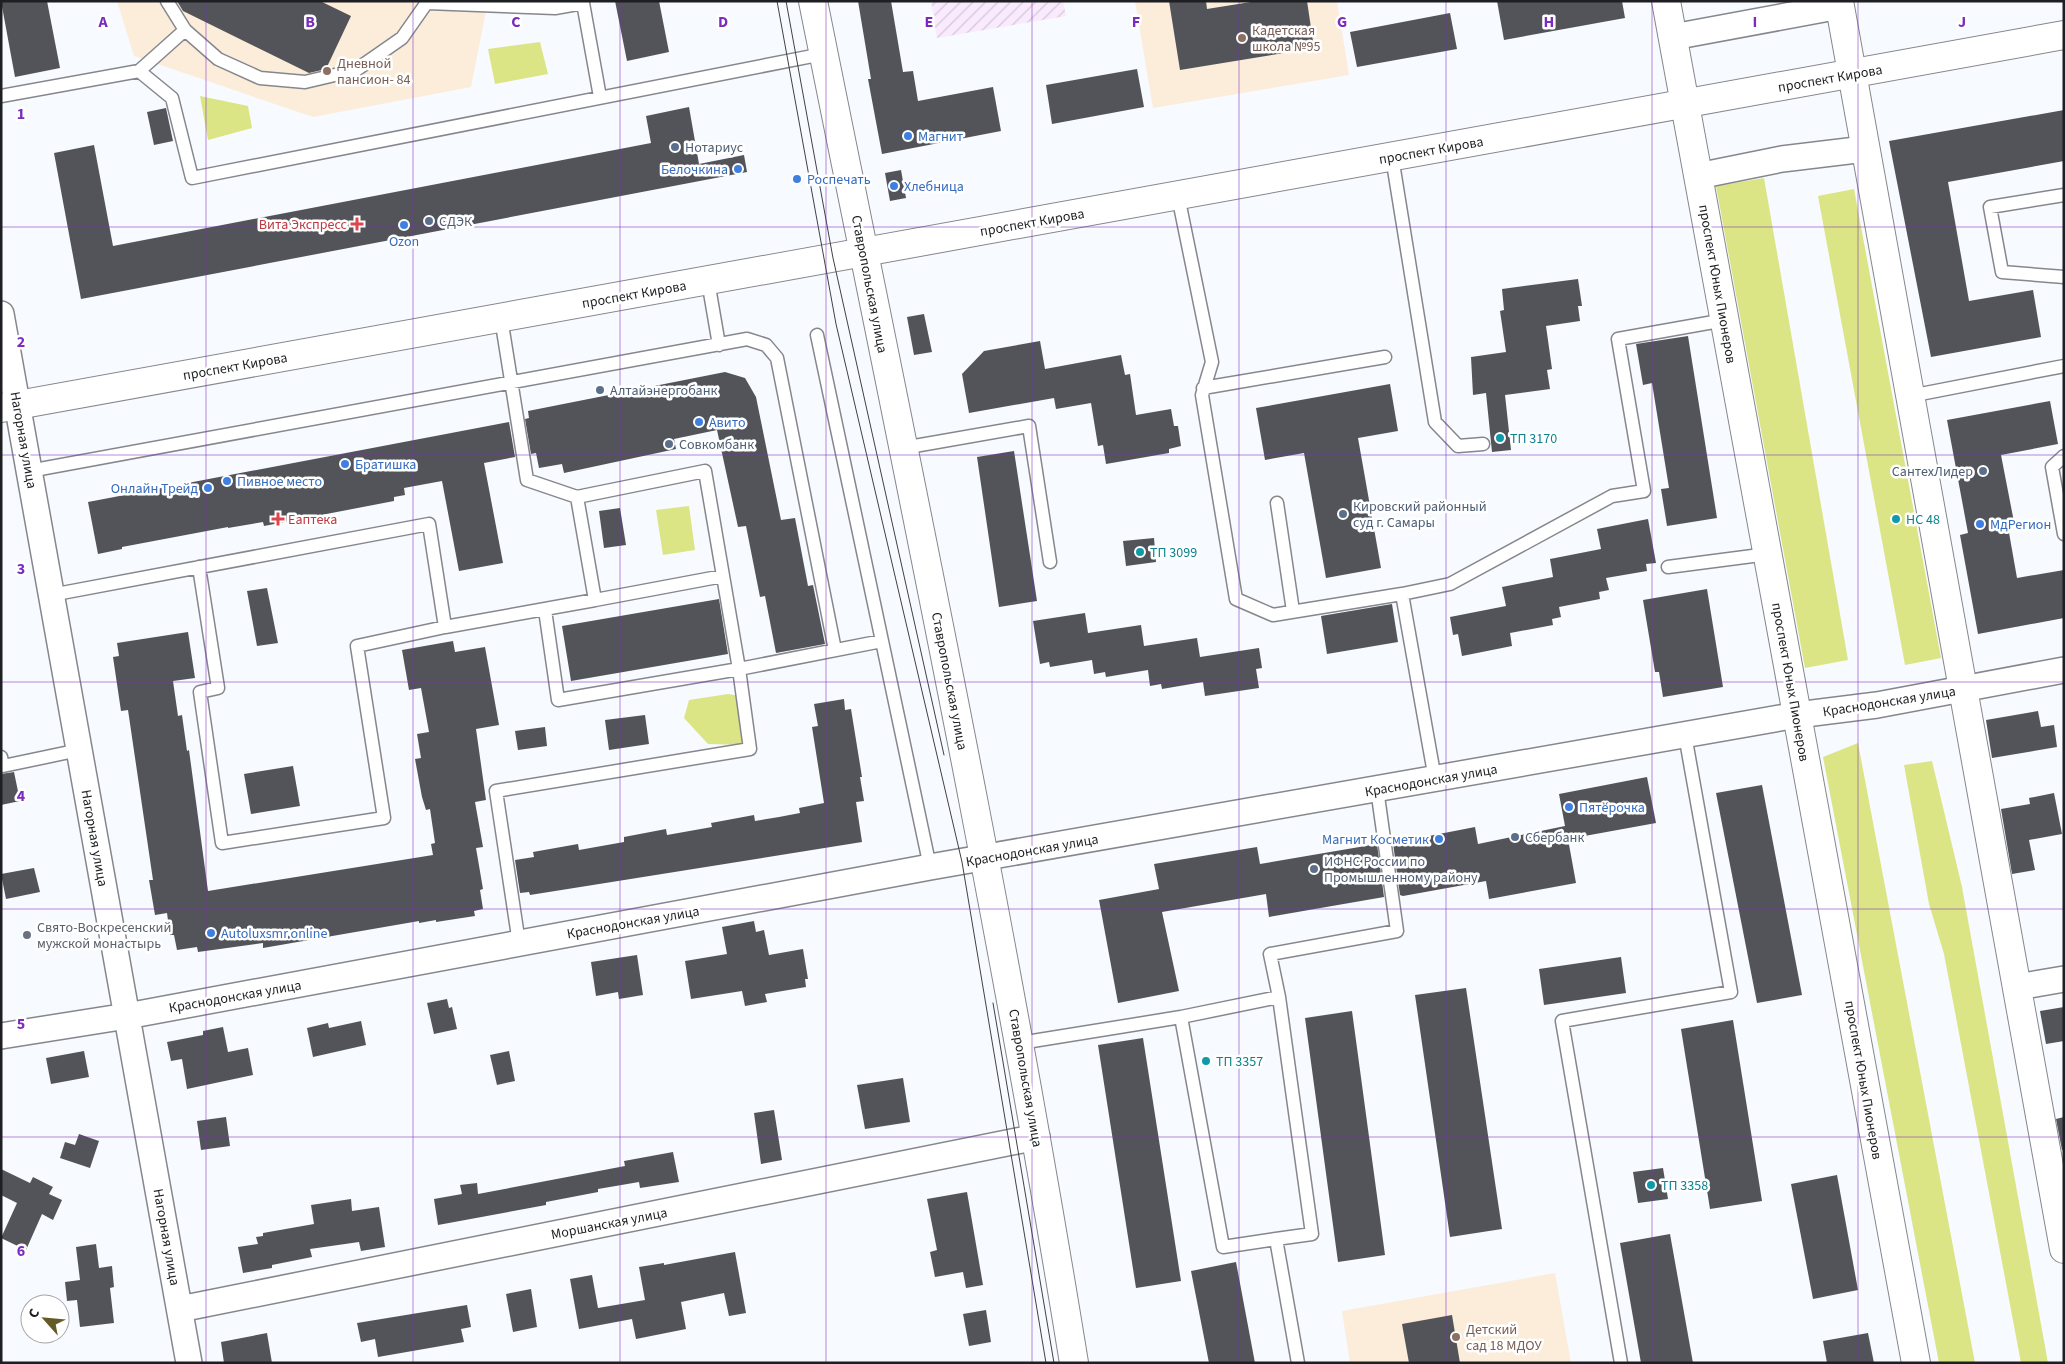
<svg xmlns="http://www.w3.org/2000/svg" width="2065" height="1364" font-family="'Source Sans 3',sans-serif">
<defs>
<pattern id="industrial-furrows" width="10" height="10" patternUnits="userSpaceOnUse" patternTransform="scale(1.25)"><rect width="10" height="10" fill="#f9eafd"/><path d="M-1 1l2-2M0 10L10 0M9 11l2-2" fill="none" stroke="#d5c8d9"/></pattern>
</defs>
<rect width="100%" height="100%" fill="#f7fafe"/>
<path fill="url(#industrial-furrows)" d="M 931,1 L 1063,1 L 1066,16 L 937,38 Z"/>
<path fill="#fbedda" d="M 117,1 L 488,1 L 471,87 L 313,117 L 134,56 Z
M 1135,1 L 1337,1 L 1349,75 L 1153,108 Z
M 1555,1273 L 1571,1363 L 1350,1363 L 1342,1311 Z"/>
<path fill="#dbe585" d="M 540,42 L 548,74 L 495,84 L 488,49 Z
M 200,96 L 248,106 L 252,128 L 208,140 Z
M 1764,178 L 1848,660 L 1805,668 L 1716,186 Z
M 1854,189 L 1941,658 L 1905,665 L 1818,196 Z
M 689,506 L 695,550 L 663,555 L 656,510 Z
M 728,694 L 748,697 C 752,714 756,728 748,745 L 708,744 L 684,718 L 689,700 Z
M 1858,743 L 1975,1363 L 1939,1363 L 1823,757 Z
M 1932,761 L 1962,887 L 2048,1363 L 2021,1363 L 1955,1012 L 1944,954 L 1929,904 L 1904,765 Z"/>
<path fill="#525459" d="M 1,1 L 47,1 L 60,68 L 15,77 Z
M 177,1 L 320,1 L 351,16 L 326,69 L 309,73 L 183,11 Z
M 615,1 L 659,1 L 669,52 L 627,61 Z
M 858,1 L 891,1 L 903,72 L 913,71 L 918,101 L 993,87 L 1001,131 L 882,154 L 868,79 L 871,79 Z
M 1169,1 L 1206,1 L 1207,9 L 1257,1 L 1307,1 L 1314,48 L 1180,70 Z
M 1497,1 L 1622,1 L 1625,18 L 1504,40 Z
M 1450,13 L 1457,49 L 1357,67 L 1350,32 Z
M 1137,69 L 1144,107 L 1052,124 L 1046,85 Z
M 689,107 L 699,164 L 744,155 L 747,172 L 81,299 L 54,153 L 94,145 L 113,246 L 651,143 L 646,116 Z
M 166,108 L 173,141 L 154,145 L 147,112 Z
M 2064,110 L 2064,161 L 1948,182 L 1969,301 L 2033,290 L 2041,337 L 1931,357 L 1889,141 Z
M 901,170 L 906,198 L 890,201 L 885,173 Z
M 1578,279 L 1582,306 L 1578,306 L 1580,321 L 1546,326 L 1552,369 L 1547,370 L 1550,389 L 1505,395 L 1511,450 L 1492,452 L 1486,393 L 1473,395 L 1471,357 L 1506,352 L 1500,311 L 1504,310 L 1502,289 Z
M 924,314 L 932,352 L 914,355 L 907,317 Z
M 1688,336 L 1717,518 L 1667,526 L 1661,489 L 1669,488 L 1652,383 L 1643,385 L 1636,344 Z
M 1040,341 L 1045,369 L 1121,355 L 1125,375 L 1130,374 L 1136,415 L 1171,409 L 1174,426 L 1178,426 L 1181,446 L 1169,449 L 1169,453 L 1106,464 L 1103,445 L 1098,446 L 1091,403 L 1056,409 L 1054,398 L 969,413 L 962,374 L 984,351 Z
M 725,372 L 745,378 L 756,397 L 781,520 L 795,518 L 808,586 L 813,585 L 825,644 L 776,653 L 765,596 L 760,597 L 746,526 L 738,527 L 717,430 L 674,439 L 676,449 L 564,473 L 562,464 L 539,468 L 536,453 L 531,454 L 525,419 L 529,418 L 528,411 Z
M 1390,384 L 1398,431 L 1358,438 L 1381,568 L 1326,578 L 1304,453 L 1265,460 L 1256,408 Z
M 2050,401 L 2058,444 L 2001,455 L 2014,522 L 2008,527 L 2017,578 L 2064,570 L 2064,618 L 1978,634 L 1960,535 L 1968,533 L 1947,420 Z
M 509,422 L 515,457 L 484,463 L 503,563 L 459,571 L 442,481 L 404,488 L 405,495 L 394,497 L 394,501 L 264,526 L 263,522 L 228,528 L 228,527 L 122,547 L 122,549 L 98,554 L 88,502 Z
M 1014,451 L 1037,601 L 999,607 L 977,457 Z
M 620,508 L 626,545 L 604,548 L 599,511 Z
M 1648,519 L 1656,563 L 1646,564 L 1647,571 L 1606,578 L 1609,590 L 1599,592 L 1600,599 L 1559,607 L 1561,617 L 1552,619 L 1553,625 L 1510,633 L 1512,646 L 1462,656 L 1458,634 L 1453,635 L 1450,617 L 1506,606 L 1502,587 L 1553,577 L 1550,559 L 1601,549 L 1597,529 Z
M 1154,538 L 1156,562 L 1126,566 L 1123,541 Z
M 267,588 L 278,643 L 257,646 L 247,591 Z
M 1707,589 L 1723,687 L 1663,697 L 1659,672 L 1655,672 L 1643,600 Z
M 719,599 L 728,654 L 571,681 L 562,626 Z
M 1392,604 L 1398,642 L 1327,654 L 1321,616 Z
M 1085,613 L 1088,633 L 1141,625 L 1144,646 L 1197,638 L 1200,657 L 1259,648 L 1262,668 L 1256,669 L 1259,688 L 1205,696 L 1203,682 L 1162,689 L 1161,684 L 1150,686 L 1148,670 L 1106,677 L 1105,672 L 1094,674 L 1092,660 L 1050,667 L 1049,662 L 1040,664 L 1033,621 Z
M 188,632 L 195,678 L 173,681 L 178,716 L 182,715 L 187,751 L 189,750 L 208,891 L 433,855 L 431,844 L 435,843 L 430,809 L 426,810 L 422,797 L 415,759 L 421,758 L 417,734 L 429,732 L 421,688 L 409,690 L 402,650 L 453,641 L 455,652 L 485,647 L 499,725 L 476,729 L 486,800 L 475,802 L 483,847 L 476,848 L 483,889 L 480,890 L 483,909 L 474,911 L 475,916 L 436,922 L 436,920 L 419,923 L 419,921 L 263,948 L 263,943 L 198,952 L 197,947 L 177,950 L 174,935 L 170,935 L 167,913 L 155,915 L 149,880 L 153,880 L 128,710 L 121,711 L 113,657 L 119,656 L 117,643 Z
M 844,699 L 845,710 L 851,709 L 862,777 L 860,777 L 864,801 L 856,802 L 862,842 L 530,895 L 529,892 L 520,893 L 515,860 L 534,857 L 533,852 L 578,844 L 579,850 L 624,842 L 624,837 L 666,829 L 667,835 L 712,827 L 711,823 L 754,815 L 755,821 L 779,817 L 800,813 L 799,808 L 824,803 L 812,727 L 818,726 L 814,704 Z
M 2038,711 L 2041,727 L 2054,725 L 2057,747 L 1992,758 L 1986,720 Z
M 645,715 L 649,744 L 609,750 L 605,720 Z
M 545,727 L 547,746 L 518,750 L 515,731 Z
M 293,766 L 300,806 L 251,814 L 244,774 Z
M 14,772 L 20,801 L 1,805 L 1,774 Z
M 1647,777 L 1656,823 L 1568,839 L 1576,883 L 1489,899 L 1486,881 L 1403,896 L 1400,895 L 1393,843 L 1475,827 L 1478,844 L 1565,826 L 1559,794 Z
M 1762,785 L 1802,995 L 1757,1003 L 1716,793 Z
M 2054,793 L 2062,834 L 2029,840 L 2035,870 L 2012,874 L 2001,809 L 2030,804 L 2029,798 Z
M 1377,844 L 1384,897 L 1269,917 L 1266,894 L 1162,912 L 1179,991 L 1118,1003 L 1099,900 L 1159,889 L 1154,864 L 1257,847 L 1260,864 Z
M 34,868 L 40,892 L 6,899 L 1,874 Z
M 754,921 L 756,932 L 764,930 L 769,955 L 803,949 L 808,979 L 805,979 L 806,987 L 765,994 L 767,1002 L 745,1006 L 742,991 L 691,999 L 685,961 L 727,954 L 722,927 Z
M 637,955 L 643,995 L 619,999 L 618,992 L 596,996 L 591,962 Z
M 1621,957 L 1626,993 L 1544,1005 L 1539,969 Z
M 1466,988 L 1502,1229 L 1450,1237 L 1415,995 Z
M 447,999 L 449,1008 L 452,1007 L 457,1029 L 434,1034 L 427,1003 Z
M 2064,1007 L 2064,1041 L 2046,1044 L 2040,1011 Z
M 1352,1011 L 1385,1255 L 1338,1262 L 1305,1018 Z
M 1733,1020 L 1762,1201 L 1710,1209 L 1681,1029 Z
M 361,1021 L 366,1045 L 313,1057 L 307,1028 L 328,1023 L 329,1028 Z
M 223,1027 L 228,1052 L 248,1048 L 253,1075 L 187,1089 L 182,1059 L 171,1061 L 167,1042 L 203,1035 L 203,1031 Z
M 1143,1038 L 1181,1281 L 1136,1288 L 1098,1045 Z
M 84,1051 L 89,1077 L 51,1084 L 46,1058 Z
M 509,1051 L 515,1081 L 497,1085 L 490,1055 Z
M 903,1078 L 910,1122 L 865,1129 L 857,1085 Z
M 774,1110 L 782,1160 L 761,1164 L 754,1113 Z
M 226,1117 L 230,1146 L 201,1150 L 197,1121 Z
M 2064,1117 L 2064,1150 L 2062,1150 L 2056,1119 Z
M 79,1134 L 99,1141 L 90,1168 L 60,1158 L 65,1142 L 75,1145 Z
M 673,1152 L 679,1182 L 640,1188 L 639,1182 L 598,1189 L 598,1192 L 546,1202 L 546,1205 L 438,1225 L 434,1199 L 462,1194 L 460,1185 L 477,1183 L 478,1194 L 625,1166 L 624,1161 Z
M 1663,1168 L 1668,1199 L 1638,1203 L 1633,1172 Z
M 1,1169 L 30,1183 L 33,1177 L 53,1187 L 49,1194 L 62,1200 L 53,1220 L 42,1214 L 26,1250 L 1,1238 L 17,1203 L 1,1195 Z
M 1837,1175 L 1858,1290 L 1813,1299 L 1791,1184 Z
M 967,1192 L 983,1285 L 966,1288 L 963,1272 L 935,1277 L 930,1252 L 937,1250 L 927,1199 Z
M 351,1199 L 352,1211 L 379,1207 L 385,1247 L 361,1251 L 359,1242 L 310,1249 L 312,1257 L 272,1265 L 272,1268 L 243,1273 L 238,1247 L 258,1244 L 256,1237 L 263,1236 L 263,1233 L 314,1224 L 311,1205 Z
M 1670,1234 L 1693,1363 L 1641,1363 L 1620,1243 Z
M 96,1244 L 99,1268 L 112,1266 L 114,1287 L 110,1288 L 114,1323 L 80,1327 L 77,1300 L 67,1301 L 65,1282 L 80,1280 L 76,1247 Z
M 735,1252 L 746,1313 L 729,1316 L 724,1293 L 681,1302 L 686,1329 L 636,1339 L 632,1319 L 579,1329 L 570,1279 L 592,1275 L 598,1308 L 645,1300 L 639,1267 L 664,1263 L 664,1265 Z
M 1236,1262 L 1255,1363 L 1209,1363 L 1191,1271 Z
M 531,1289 L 537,1327 L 513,1332 L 506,1294 Z
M 467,1305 L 471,1327 L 461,1329 L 464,1342 L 378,1357 L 375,1339 L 361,1342 L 357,1323 Z
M 986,1310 L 991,1342 L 969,1346 L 963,1314 Z
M 1452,1315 L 1460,1363 L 1409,1363 L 1402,1324 Z
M 267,1333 L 272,1363 L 224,1363 L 221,1342 Z
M 1868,1333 L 1874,1363 L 1827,1363 L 1823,1341 Z"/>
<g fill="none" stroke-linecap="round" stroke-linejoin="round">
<defs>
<path id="service" d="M 167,1 L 185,30 L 218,59 L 260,78 L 305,82 L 356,70 L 402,38 L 428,1
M 427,3 L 555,8 L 583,3 L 600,97
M 139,71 L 172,98 L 192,178 L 823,54
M 1,96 L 139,71 L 185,30
M 1392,157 L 1435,422 L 1458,446 L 1483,444
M 2064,195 L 1990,207 L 2002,272 L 2064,277
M 1178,196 L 1212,362 L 1202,395 L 1236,599 L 1273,615 L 1402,594
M 708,281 L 719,345
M 501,318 L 527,480 L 577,497 L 705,471 L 739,669 L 882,641
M 817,335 L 930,867
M 1203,388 L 1385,357
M 1910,396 L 2064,366
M 903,448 L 1029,426 L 1050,562
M 2064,456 L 2052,467 L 2064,534
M 29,471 L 747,339 L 766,345 L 777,358 L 835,650
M 577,497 L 595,600 L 723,576
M 1277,503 L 1293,611
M 199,567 L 218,688 L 200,692 L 222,843 L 384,818 L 357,646 L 445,627 L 595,600
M 1668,567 L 1768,554
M 51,595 L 429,524 L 445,627
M 1,757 L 3,766 L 79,750
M 1435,779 L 1402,594 L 1450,584 L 1612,496 L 1644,491 L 1618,339 L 1725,320
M 519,943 L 496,791 L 750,749 L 739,669 L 558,700 L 545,610
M 1181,1017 L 1223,1247 L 1276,1239 L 1298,1363
M 1020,1043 L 1181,1017 L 1279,997 L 1270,954 L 1397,931 L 1377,789
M 1276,1239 L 1312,1234 L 1279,997
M 1621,1363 L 1562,1021 L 1731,992 L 1685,735"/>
<path id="minor" d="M 1673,37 L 1840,6
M 1698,176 L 1782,159 L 1865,149
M 1,314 L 189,1363
M 2017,987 L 2064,979
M 1,1036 L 127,1016 L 930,867 L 1797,715 L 1877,705 L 2064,670
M 180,1309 L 1037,1137"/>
<path id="tertiary" d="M 813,1 C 904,454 1000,906 1074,1363
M 1666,1 L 1916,1363
M 1839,1 L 2064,1249"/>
<path id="primary" d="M 1,408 L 2064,35"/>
</defs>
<use href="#service" stroke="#85878d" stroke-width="15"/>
<use href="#minor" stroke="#85878d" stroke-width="28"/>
<use href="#tertiary" stroke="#85878d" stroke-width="30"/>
<use href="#primary" stroke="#85878d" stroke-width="30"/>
<use href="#service" stroke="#fff" stroke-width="12"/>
<use href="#minor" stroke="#fff" stroke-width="25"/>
<use href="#tertiary" stroke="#fff" stroke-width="28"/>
<use href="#primary" stroke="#fff" stroke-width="28"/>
<path stroke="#404144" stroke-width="1" d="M 777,1 L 836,324 L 962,862 L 1046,1363
M 786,1 L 833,258 L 944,755
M 993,1003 L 1054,1363"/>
</g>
<path fill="none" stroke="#7b2cbf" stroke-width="1" stroke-opacity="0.55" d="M 206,1 L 206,1363M 413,1 L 413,1363M 620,1 L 620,1363M 826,1 L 826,1363M 1032,1 L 1032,1363M 1239,1 L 1239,1363M 1446,1 L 1446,1363M 1652,1 L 1652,1363M 1858,1 L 1858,1363M 1,227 L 2064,227M 1,455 L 2064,455M 1,682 L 2064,682M 1,909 L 2064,909M 1,1137 L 2064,1137"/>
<g fill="#8d6e63" stroke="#fff" stroke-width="2">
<circle cx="1242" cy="38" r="5"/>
<circle cx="327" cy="71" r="5"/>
<circle cx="1456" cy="1337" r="5"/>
</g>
<g fill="#3f7fe0" stroke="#fff" stroke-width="2">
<circle cx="908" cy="136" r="5"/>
<circle cx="738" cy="169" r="5"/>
<circle cx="797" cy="179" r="5"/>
<circle cx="894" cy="186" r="5"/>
<circle cx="404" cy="225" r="5"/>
<circle cx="699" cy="422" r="5"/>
<circle cx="345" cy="464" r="5"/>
<circle cx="227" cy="481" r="5"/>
<circle cx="208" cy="488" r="5"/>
<circle cx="1980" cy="524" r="5"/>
<circle cx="1569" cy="807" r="5"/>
<circle cx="1439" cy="839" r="5"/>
<circle cx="211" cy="933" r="5"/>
</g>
<g fill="#5c6f8a" stroke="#fff" stroke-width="2">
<circle cx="675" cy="147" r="5"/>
<circle cx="429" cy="221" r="5"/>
<circle cx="600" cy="390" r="5"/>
<circle cx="669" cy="444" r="5"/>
<circle cx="1983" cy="471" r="5"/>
<circle cx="1343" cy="514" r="5"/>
<circle cx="1515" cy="837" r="5"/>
<circle cx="1314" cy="869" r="5"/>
</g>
<g fill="#e0444e" stroke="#fff" stroke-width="2">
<path d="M354.5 216.5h5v5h5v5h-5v5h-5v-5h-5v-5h5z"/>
<path d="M275.5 511.5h5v5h5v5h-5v5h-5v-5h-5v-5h5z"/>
</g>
<g fill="#0f9aa8" stroke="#fff" stroke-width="2">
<circle cx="1500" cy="438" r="5"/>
<circle cx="1896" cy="519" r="5"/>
<circle cx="1140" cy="552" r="5"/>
<circle cx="1206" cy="1061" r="5"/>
<circle cx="1651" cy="1185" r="5"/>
</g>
<circle fill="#6b7280" stroke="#fff" stroke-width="2" cx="27" cy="935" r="5"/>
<g text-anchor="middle" stroke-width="5" stroke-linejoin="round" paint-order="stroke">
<g font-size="14" fill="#785e54" stroke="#fff" text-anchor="start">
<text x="1252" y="35">Кадетская<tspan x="1252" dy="16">школа №95</tspan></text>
<text x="337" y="68">Дневной<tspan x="337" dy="16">пансион- 84</tspan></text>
<text x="1466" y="1334">Детский<tspan x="1466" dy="16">сад 18 МДОУ</tspan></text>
</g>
<g font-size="14" fill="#1e1f22" stroke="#fff">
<text transform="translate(1830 78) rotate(-10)" y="5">проспект Кирова</text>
<text transform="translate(1431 150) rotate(-10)" y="5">проспект Кирова</text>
<text transform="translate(1032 222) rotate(-10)" y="5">проспект Кирова</text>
<text transform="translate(870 284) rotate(79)" y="5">Ставропольская улица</text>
<text transform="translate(1718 284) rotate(80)" y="5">проспект Юных Пионеров</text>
<text transform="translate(634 294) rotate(-10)" y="5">проспект Кирова</text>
<text transform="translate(235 366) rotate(-10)" y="5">проспект Кирова</text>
<text transform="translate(24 440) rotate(80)" y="5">Нагорная улица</text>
<text transform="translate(950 681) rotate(79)" y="5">Ставропольская улица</text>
<text transform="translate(1791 682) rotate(80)" y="5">проспект Юных Пионеров</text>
<text transform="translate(1889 701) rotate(-9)" y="5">Краснодонская улица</text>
<text transform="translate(1431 780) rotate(-10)" y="5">Краснодонская улица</text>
<text transform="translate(95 838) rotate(80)" y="5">Нагорная улица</text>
<text transform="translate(1032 850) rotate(-10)" y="5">Краснодонская улица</text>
<text transform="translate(633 922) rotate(-10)" y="5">Краснодонская улица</text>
<text transform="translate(235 996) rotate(-10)" y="5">Краснодонская улица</text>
<text transform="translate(1026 1078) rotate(80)" y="5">Ставропольская улица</text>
<text transform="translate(1864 1080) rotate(80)" y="5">проспект Юных Пионеров</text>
<text transform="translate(609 1223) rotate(-11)" y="5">Моршанская улица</text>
<text transform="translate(167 1237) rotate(80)" y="5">Нагорная улица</text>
</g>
<g font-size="14" fill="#366cbe" stroke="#fff" text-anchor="start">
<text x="918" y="141">Магнит</text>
<text x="728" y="174" text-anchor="end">Белочкина</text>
<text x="807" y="184">Роспечать</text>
<text x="904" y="191">Хлебница</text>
<text x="404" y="246" text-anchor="middle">Ozon</text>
<text x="709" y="427">Авито</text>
<text x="355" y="469">Братишка</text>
<text x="237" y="486">Пивное место</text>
<text x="198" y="493" text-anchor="end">Онлайн Трейд</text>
<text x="1990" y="529">МдРегион</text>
<text x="1579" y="812">Пятёрочка</text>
<text x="1429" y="844" text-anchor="end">Магнит Косметик</text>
<text x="221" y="938">Autoluxsmr.online</text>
</g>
<g font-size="14" fill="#4e5e75" stroke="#fff" text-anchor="start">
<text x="685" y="152">Нотариус</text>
<text x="439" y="226">СДЭК</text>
<text x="610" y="395">Алтайэнергобанк</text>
<text x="679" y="449">Совкомбанк</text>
<text x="1973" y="476" text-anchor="end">СантехЛидер</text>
<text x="1353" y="511">Кировский районный<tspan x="1353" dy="16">суд г. Самары</tspan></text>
<text x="1525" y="842">Сбербанк</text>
<text x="1324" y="866">ИФНС России по<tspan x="1324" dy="16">Промышленному району</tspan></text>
</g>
<g font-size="14" fill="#be3a42" stroke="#fff" text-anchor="end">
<text x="347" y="229">Вита Экспресс</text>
<text x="288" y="524" text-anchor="start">Еаптека</text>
</g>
<g font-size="14" fill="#0d838f" stroke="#fff" text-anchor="start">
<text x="1510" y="443">ТП 3170</text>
<text x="1906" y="524">НС 48</text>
<text x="1150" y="557">ТП 3099</text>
<text x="1216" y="1066">ТП 3357</text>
<text x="1661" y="1190">ТП 3358</text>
</g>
<g font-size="14" fill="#5b616d" stroke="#fff" text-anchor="start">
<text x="37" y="932">Свято-Воскресенский<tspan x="37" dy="16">мужской монастырь</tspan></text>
</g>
</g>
<g font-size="16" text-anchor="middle" font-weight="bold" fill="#7b2cbf" stroke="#fff" stroke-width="5" stroke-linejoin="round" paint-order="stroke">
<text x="103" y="27">A</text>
<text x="310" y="27">B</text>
<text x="516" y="27">C</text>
<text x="723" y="27">D</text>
<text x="929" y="27">E</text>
<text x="1136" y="27">F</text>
<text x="1342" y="27">G</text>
<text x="1549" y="27">H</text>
<text x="1755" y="27">I</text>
<text x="1962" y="27">J</text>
<text x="21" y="119">1</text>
<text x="21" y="347">2</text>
<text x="21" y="574">3</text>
<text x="21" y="801">4</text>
<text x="21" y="1029">5</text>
<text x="21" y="1256">6</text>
</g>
<rect width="2065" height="1364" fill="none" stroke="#1e1f22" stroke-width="5"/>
<g transform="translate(45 1319) rotate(297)"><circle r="24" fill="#ffffff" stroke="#a5a5a7"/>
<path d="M0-4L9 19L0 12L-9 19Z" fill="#635a26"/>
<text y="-8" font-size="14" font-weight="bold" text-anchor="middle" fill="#1e1f22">С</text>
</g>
</svg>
